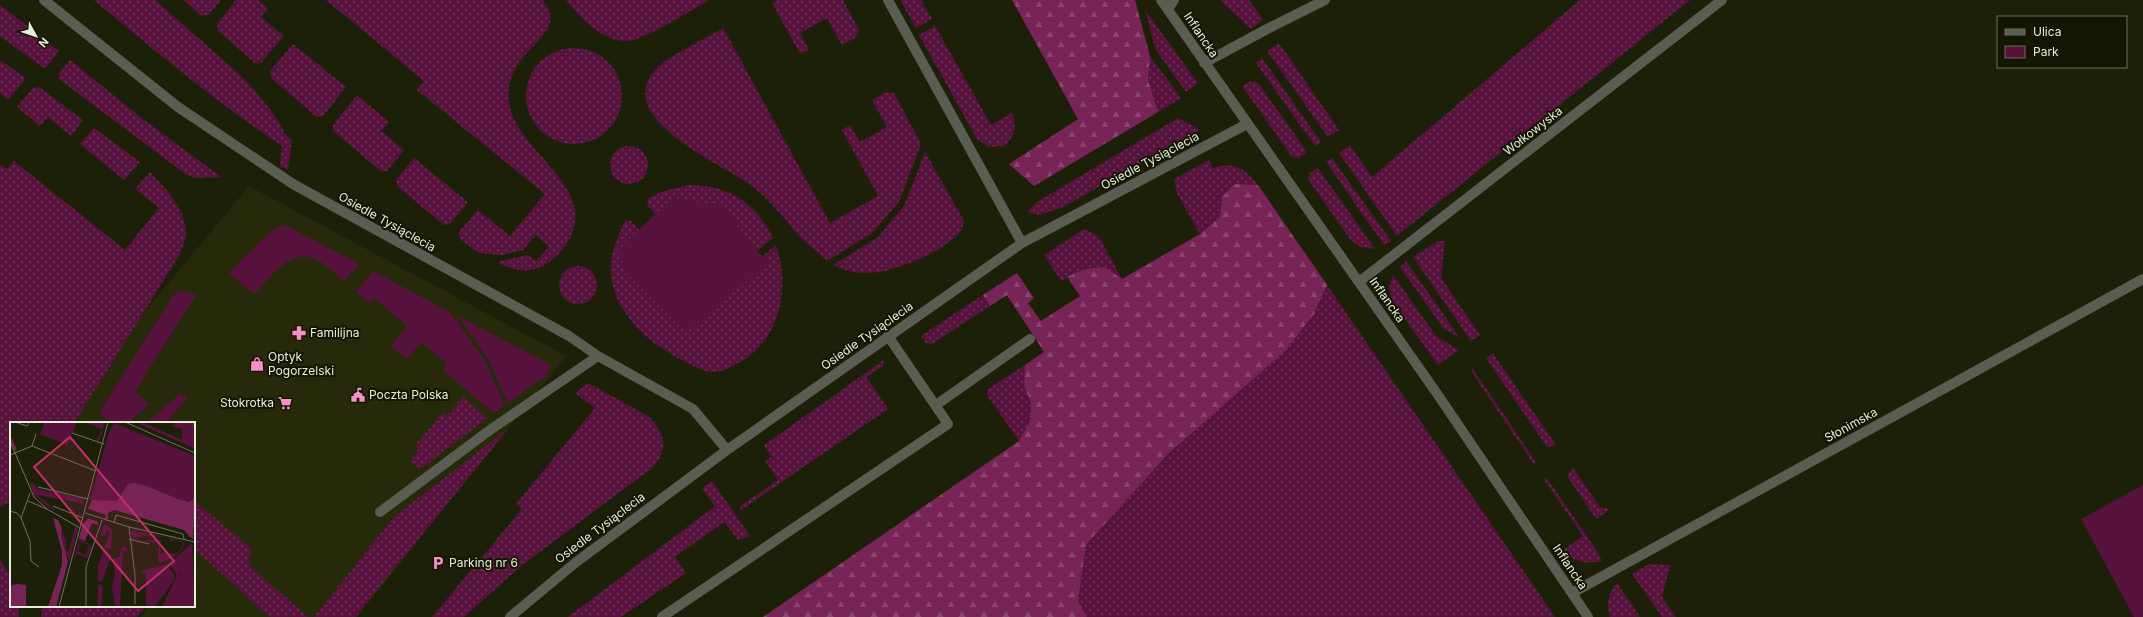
<svg xmlns="http://www.w3.org/2000/svg" width="2143" height="617" font-family="Inter,sans-serif">
<defs>
<pattern id="grass-dots" width="8" height="8" patternUnits="userSpaceOnUse"><rect width="8" height="8" fill="#57133d"/><path d="M2 2h.1M6 6h.1" fill="none" stroke="#6f3659" stroke-width="1.8" stroke-linecap="round"/></pattern>
<pattern id="forest-firs" width="22" height="20" patternUnits="userSpaceOnUse"><rect width="22" height="20" fill="#792457"/><path d="M5 1l3.5 6h-7zM16 11l3.5 6h-7z" fill="#8c446f"/></pattern>
</defs>
<rect width="100%" height="100%" fill="#1d2009"/>
<path fill="#27290b" d="M 249,186 L 566,356 L 357,617 L 140,617 L 149,606 L 194,606 L 194,423 L 72,423 L 136,322 Z"/>
<path fill="url(#grass-dots)" d="M 94,0 L 155,0 L 238,73 C 253,87 266,103 278,121 C 285,130 280,131 292,140 L 288,170 L 280,166 L 282,146 C 216,102 155,51 94,0 Z
M 184,0 L 221,0 L 208,15 L 201,16 Z
M 236,0 L 258,0 L 268,8 L 261,17 L 284,36 L 261,63 L 256,64 L 217,30 L 218,23 Z
M 326,0 L 542,0 C 567,26 530,44 518,64 C 511,74 508,87 509,99 C 510,149 598,183 570,238 C 564,250 555,259 543,266 C 526,274 513,270 497,262 L 528,255 L 536,261 L 549,247 L 536,235 L 523,250 L 501,255 L 479,253 L 460,239 L 459,232 L 478,210 L 510,236 L 545,194 L 417,90 L 424,81 Z
M 566,0 L 707,0 L 708,1 C 690,10 643,42 625,41 C 602,41 580,17 566,0 Z
M 778,0 L 843,0 L 859,30 L 856,37 L 842,45 L 827,18 L 800,33 L 809,50 L 800,54 L 772,3 Z
M 900,0 L 921,0 L 932,19 L 916,28 Z
M 1220,0 L 1249,0 L 1263,20 L 1251,29 Z
M 1580,0 L 1690,0 L 1397,236 L 1339,153 L 1350,145 L 1372,177 Z
M 0,5 L 59,51 L 45,69 L 0,36 Z
M 1145,10 L 1198,83 L 1186,92 L 1156,50 Z
M 935,26 L 991,125 L 1012,113 C 1017,127 1015,136 1004,146 L 989,147 L 977,139 L 919,35 Z
M 723,28 L 830,223 L 878,196 L 842,130 L 850,125 L 860,142 L 887,127 L 872,100 L 887,92 L 894,93 L 921,144 L 899,202 L 872,233 L 827,261 C 819,253 810,246 802,239 C 785,221 772,201 752,186 C 723,164 607,117 658,67 C 670,55 707,38 723,28 Z
M 1279,43 L 1339,130 L 1328,137 L 1267,51 Z
M 293,44 L 346,87 L 323,116 L 317,117 L 271,78 L 270,71 Z
M526 96a48 48 0 1 1 96 0a48 48 0 1 1-96 0Z
M 1150,56 L 1181,98 L 1158,112 L 1148,81 Z
M 1262,58 L 1321,142 L 1315,146 L 1256,63 Z
M 0,60 L 24,77 L 24,81 L 8,100 L 0,93 Z
M 70,60 L 144,120 L 221,177 L 195,178 L 184,173 L 59,79 L 59,73 Z
M 1254,81 L 1259,84 L 1307,152 L 1299,158 L 1292,157 L 1242,86 L 1248,82 Z
M 39,87 L 83,120 L 71,136 L 48,117 L 40,126 L 17,107 L 33,88 Z
M 357,95 L 389,122 L 381,131 L 404,150 L 387,171 L 381,171 L 333,131 L 333,125 Z
M 1178,118 L 1200,130 L 1061,208 L 1039,215 L 1027,212 L 1037,202 Z
M 94,128 L 140,162 L 124,180 L 80,144 Z
M610 165a19 19 0 1 1 38 0a19 19 0 1 1-38 0Z
M 925,152 L 964,221 C 964,245 898,270 878,272 C 861,275 848,272 833,265 L 877,238 L 904,206 Z
M 414,158 L 468,202 L 450,224 L 444,225 L 397,186 L 396,180 Z
M 1332,158 L 1391,241 L 1384,245 L 1326,162 Z
M 1209,160 L 1213,168 C 1233,161 1246,169 1258,185 L 1234,184 L 1222,197 L 1220,217 L 1200,234 L 1177,193 L 1174,179 Z
M 14,161 L 125,250 L 159,208 L 135,189 L 150,172 C 166,189 187,210 186,235 C 185,242 181,250 179,256 L 74,423 L 11,423 L 11,501 L 0,507 L 0,164 L 7,169 Z
M 1318,168 L 1375,249 L 1360,247 L 1350,239 L 1308,179 L 1310,173 Z
M 688,185 C 730,186 753,200 773,238 L 757,251 L 722,206 L 673,198 L 655,214 L 647,205 L 648,199 L 661,192 Z
M 625,221 L 631,221 L 639,230 L 618,250 L 768,264 L 762,257 L 776,245 C 791,287 780,340 740,362 C 734,365 727,370 720,371 C 706,375 690,364 678,358 C 641,338 603,301 612,255 C 615,243 620,232 625,221 Z
M 1084,229 L 1099,237 L 1122,279 L 1085,269 L 1061,281 L 1044,255 Z
M 1438,241 L 1445,241 L 1441,278 L 1480,335 L 1471,341 L 1413,257 Z
M 1406,261 L 1460,338 L 1443,328 L 1400,267 Z
M559 285a19 19 0 1 1 38 0a19 19 0 1 1-38 0Z
M 1393,275 L 1436,336 L 1459,350 L 1438,365 L 1392,301 L 1389,287 Z
M 1327,285 L 1555,617 L 1087,617 L 1078,601 L 1086,545 L 1169,453 L 1314,314 Z
M 983,295 L 990,306 L 932,344 L 926,343 L 921,336 Z
M 1493,353 L 1496,358 L 1556,445 L 1547,447 L 1486,358 Z
M 884,360 L 883,366 L 866,377 L 888,409 L 741,510 L 739,507 L 778,480 L 765,461 L 772,457 L 764,445 Z
M 1025,365 L 1024,385 L 1031,403 L 1030,421 L 1019,441 L 987,395 L 988,389 Z
M 1473,369 L 1536,462 L 1533,463 L 1471,371 Z
M 588,383 L 648,416 C 665,431 669,450 652,468 L 521,566 L 464,617 L 432,617 L 522,509 L 516,504 L 595,408 L 575,393 Z
M 463,397 L 488,418 L 420,469 L 410,461 L 419,449 L 415,446 L 443,412 L 447,416 Z
M 509,428 L 355,617 L 314,617 L 394,517 Z
M 1573,468 L 1600,507 L 1610,509 L 1596,519 L 1567,476 Z
M 1546,477 L 1595,548 L 1602,561 C 1585,564 1575,563 1563,550 L 1583,536 L 1544,479 Z
M 712,481 L 750,536 L 738,540 L 724,522 L 675,557 L 686,573 L 621,617 L 568,617 L 715,506 L 702,488 Z
M 194,501 L 251,548 L 249,565 L 308,617 L 270,617 L 194,549 Z
M 0,560 L 11,577 L 11,606 L 18,606 L 19,617 L 0,617 Z
M 1649,564 L 1670,565 L 1662,597 L 1676,617 L 1662,617 L 1632,574 Z
M 1617,583 L 1640,617 L 1610,617 C 1606,604 1608,594 1617,583 Z
M 43,606 L 146,606 L 137,617 L 41,617 Z"/>
<path fill="url(#forest-firs)" d="M 1012,0 L 1135,0 L 1150,56 L 1148,80 L 1158,112 L 1034,186 L 1009,164 L 1078,119 Z
M 1234,184 L 1258,185 L 1327,285 L 1314,314 L 1285,351 L 1169,453 L 1086,545 L 1078,601 L 1087,617 L 763,617 L 1019,441 L 1030,421 L 1031,403 L 1024,385 L 1025,365 L 1044,352 L 1007,295 L 990,306 L 983,295 L 1017,273 L 1034,298 L 1028,303 L 1041,321 L 1080,296 L 1067,277 L 1085,269 L 1105,267 L 1122,279 L 1200,234 L 1220,217 L 1222,197 Z"/>
<path fill="#57133d" d="M 672,198 L 722,206 L 768,264 L 686,333 L 625,273 L 618,250 Z
M 283,224 L 359,264 L 344,281 C 335,274 327,265 317,260 C 291,246 270,278 255,294 L 229,273 L 271,232 Z
M 373,271 L 450,312 L 485,361 L 505,405 L 494,413 L 443,371 L 446,363 L 421,342 L 407,359 L 391,346 L 407,326 L 375,299 L 370,303 L 356,292 Z
M 180,290 L 196,295 L 135,391 L 149,404 L 128,423 L 111,423 L 99,413 L 172,297 Z
M 458,316 L 551,365 L 546,376 L 508,403 L 488,359 Z
M 180,393 L 187,398 L 166,423 L 147,423 Z
M 2143,485 L 2143,617 L 2134,617 L 2081,519 Z"/>
<g fill="none" stroke-linecap="round" stroke-linejoin="round">
<path stroke="#5b5d52" stroke-width="10" d="M 44,0 L 178,107 L 293,184 L 569,336 L 598,356 L 693,409 L 727,450
M 888,0 L 1022,243
M 1161,0 L 1438,395 L 1588,617
M 1168,9 L 1174,0
M 1204,63 L 1269,28 L 1325,0
M 1359,282 L 1722,0
M 936,405 L 1030,339
M 380,512 L 490,430 L 598,356
M 1572,593 L 2143,279
M 510,617 L 575,563 L 727,450 L 1022,243 L 1247,124
M 662,617 L 948,424 L 888,336"/>
</g>
<defs>
<symbol id="pharmacy-bare" viewBox="-9 -9 18 18"><path d="M-2-6h4v4h4v4h-4v4h-4v-4h-4v-4h4Z" fill="#f98fc9" stroke="#141602" stroke-width="2.5" paint-order="stroke"/></symbol>
<symbol id="shop-bare" viewBox="-9 -9 18 18"><path d="M-5-2.5h2.3a2.7 3.5 0 0 1 5.4 0H5L5.5 6h-11ZM-1.5-2.5h3a1.5 2.3 0 0 0-3 0Z" fill="#f98fc9" stroke="#141602" stroke-width="2.5" paint-order="stroke"/></symbol>
<symbol id="civic-bare" viewBox="-9 -9 18 18"><path d="M-.6-6.5H3V-4.5H.6V-3L4-1V1h2V6H-6V1h2V-1L-.6-3ZM-1.2 2.5V6h2.4V2.5Z" fill="#f98fc9" stroke="#141602" stroke-width="2.5" paint-order="stroke"/></symbol>
<symbol id="supermarket-bare" viewBox="-9 -9 18 18"><path d="M-6-5.5h2.5l.6 2H6L4.5 2H-2.5L-4.4-4H-6ZM-1.5 3.2a1.3 1.3 0 1 0 .1 0ZM3 3.2a1.3 1.3 0 1 0 .1 0Z" fill="#f98fc9" stroke="#141602" stroke-width="2.5" paint-order="stroke"/></symbol>
<symbol id="parking-bare" viewBox="-9 -9 18 18"><path d="M-3.5-5.5H1a3.5 3.5 0 0 1 0 7H-1V5.5H-3.5ZM-1-3.4V-.6H.8a1.4 1.4 0 0 0 0-2.8Z" fill="#f98fc9" stroke="#141602" stroke-width="2.5" paint-order="stroke"/></symbol>
</defs>
<g fill-rule="evenodd">
<use href="#pharmacy-bare" x="289" y="323" width="20" height="20"/>
<use href="#shop-bare" x="247" y="354" width="20" height="20"/>
<use href="#civic-bare" x="348" y="385" width="20" height="20"/>
<use href="#supermarket-bare" x="275" y="393" width="20" height="20"/>
<use href="#parking-bare" x="428" y="553" width="20" height="20"/>
</g>
<g text-anchor="middle" stroke-width="4" stroke-linejoin="round" paint-order="stroke">
<g font-size="12" fill="#eaecde" stroke="#141602">
<text transform="translate(1201 35) rotate(56)" y="4">Inflancka</text>
<text transform="translate(1533 131) rotate(-38)" y="4">Wołkowyska</text>
<text transform="translate(1150 161) rotate(-28)" y="4">Osiedle Tysiąclecia</text>
<text transform="translate(387 222) rotate(29)" y="4">Osiedle Tysiąclecia</text>
<text transform="translate(1387 300) rotate(55)" y="4">Inflancka</text>
<text transform="translate(867 336) rotate(-35)" y="4">Osiedle Tysiąclecia</text>
<text transform="translate(1851 425) rotate(-29)" y="4">Słonimska</text>
<text transform="translate(600 528) rotate(-37)" y="4">Osiedle Tysiąclecia</text>
<text transform="translate(1570 567) rotate(56)" y="4">Inflancka</text>
</g>
<g font-size="12" fill="#eaecde" stroke="#141602" text-anchor="start">
<text x="310" y="337">Familijna</text>
<text x="268" y="361">Optyk<tspan x="268" dy="14">Pogorzelski</tspan></text>
<text x="369" y="399">Poczta Polska</text>
<text x="274" y="407" text-anchor="end">Stokrotka</text>
<text x="449" y="567">Parking nr 6</text>
</g>
</g>
<g transform="translate(10 422)">
<rect width="185" height="185" fill="#1d2009"/>
<path d="M 74,0 L 95,0 L 89,20 L 87,18 L 92,7 ZM 161,0 L 185,0 L 185,27 L 172,21 L 172,7 L 161,4 L 165,2 ZM 104,1 L 185,34 L 185,76 L 179,80 L 168,77 L 140,65 L 114,67 L 110,77 L 107,80 L 80,78 L 98,13 ZM 22,60 L 28,67 L 74,77 L 72,84 L 71,81 L 27,73 L 47,89 L 67,98 L 69,95 L 69,99 L 38,85 L 23,71 L 20,61 ZM 94,102 L 102,107 L 101,127 L 94,126 L 100,110 L 97,109 L 95,114 L 90,113 ZM 65,105 L 68,106 L 59,140 L 51,113 L 52,110 L 56,118 L 56,128 L 59,129 ZM 123,108 L 135,111 L 158,115 L 132,114 L 123,117 L 121,110 ZM 160,115 L 172,119 L 174,121 L 173,126 L 171,129 L 167,132 L 163,136 L 152,140 L 148,140 L 149,121 L 128,119 L 151,118 L 150,131 L 169,131 L 173,121 L 167,118 L 160,119 ZM 69,116 L 82,124 L 77,136 L 67,132 L 64,141 L 68,121 L 70,121 L 68,129 L 75,133 L 78,127 L 79,123 L 69,119 ZM 182,121 L 185,185 L 152,185 L 166,156 L 166,151 L 161,144 L 161,140 ZM 178,133 L 174,149 L 176,150 L 176,154 L 181,154 L 169,153 L 166,151 L 169,152 ZM 115,124 L 119,131 L 113,128 L 110,185 L 105,185 L 102,165 L 105,149 L 102,137 L 109,135 L 112,126 ZM 94,128 L 100,131 L 101,135 L 92,159 L 88,160 L 88,143 ZM 154,143 L 163,150 L 164,158 L 145,185 L 136,185 L 136,150 L 131,152 L 131,149 ZM 88,162 L 93,165 L 91,185 L 88,185 Z" fill="#57133d" fill-rule="evenodd"/>
<path d="M 124,61 L 140,65 L 168,77 L 179,80 L 185,75 L 183,118 L 174,108 L 104,88 L 98,91 L 98,97 L 94,97 L 96,93 L 78,87 L 82,78 L 107,79 L 118,62 ZM 43,96 L 48,98 L 52,107 L 51,113 L 58,140 L 46,185 L 38,185 L 52,143 L 52,129 ZM 78,96 L 88,100 L 88,103 L 82,101 L 75,119 L 69,116 L 72,104 Z" fill="#792457"/>
<path d="M 35,0 L 67,0 L 57,23 L 30,12 ZM 125,0 L 132,0 L 172,18 L 172,21 ZM 175,132 L 178,133 L 176,154 L 169,152 ZM 170,158 L 178,158 L 179,185 L 173,185 L 173,179 L 171,179 Z" fill="#57133d"/>
<path d="M 7,162 L 16,163 L 16,185 L 0,185 L 0,164 Z" fill="#782356"/>
<path fill="none" stroke="#782356" stroke-width="2" d="M 1,17 L 6,28"/>
<path fill="none" stroke="#6f725e" stroke-width="1" d="M 5,0 L 17,4 L 20,0M 115,0 L 185,31M 184,0 L 185,14M 62,11 L 94,22M 0,19 L 24,75 L 37,87 L 70,106M 22,24 L 86,49M 0,33 L 22,24 L 26,12M 28,65 L 78,77M 18,79 L 37,87M 43,84 L 73,96M 0,89 L 7,91 L 11,96 L 20,119 L 21,139 L 29,145M 75,91 L 119,105 L 185,120M 11,96 L 20,71M 104,101 L 106,93 L 173,112 L 174,117M 119,105 L 125,153 L 125,182M 119,117 L 139,122M 49,185 L 98,0M 76,185 L 76,145 L 92,98"/>
<path fill="#c62d68" fill-opacity="0.15" stroke="#c62d68" stroke-width="2" d="M 60,15 L 164,139 L 128,169 L 24,45 Z"/>
<rect width="185" height="185" fill="none" stroke="#eaecde" stroke-width="2"/>
</g>
<rect x="1997" y="16" width="130" height="52" fill="#141602" stroke="#6a6c5a"/>
<rect x="2005" y="29" width="20" height="6" fill="#5b5d52" stroke="#6a6c5a"/>
<text x="2033" y="36" font-size="12" fill="#eaecde">Ulica</text>
<rect x="2005" y="46" width="20" height="12" fill="#57133d" stroke="#6a6c5a"/>
<text x="2033" y="56" font-size="12" fill="#eaecde">Park</text>
<g transform="translate(36 36) rotate(130)" stroke="#141602" stroke-width="3" paint-order="stroke">
<path d="M0-3L7 15L0 10L-7 15Z" fill="#eaecde"/>
<text y="-6" font-size="11" font-weight="bold" text-anchor="middle" fill="#eaecde">N</text>
</g>
</svg>
